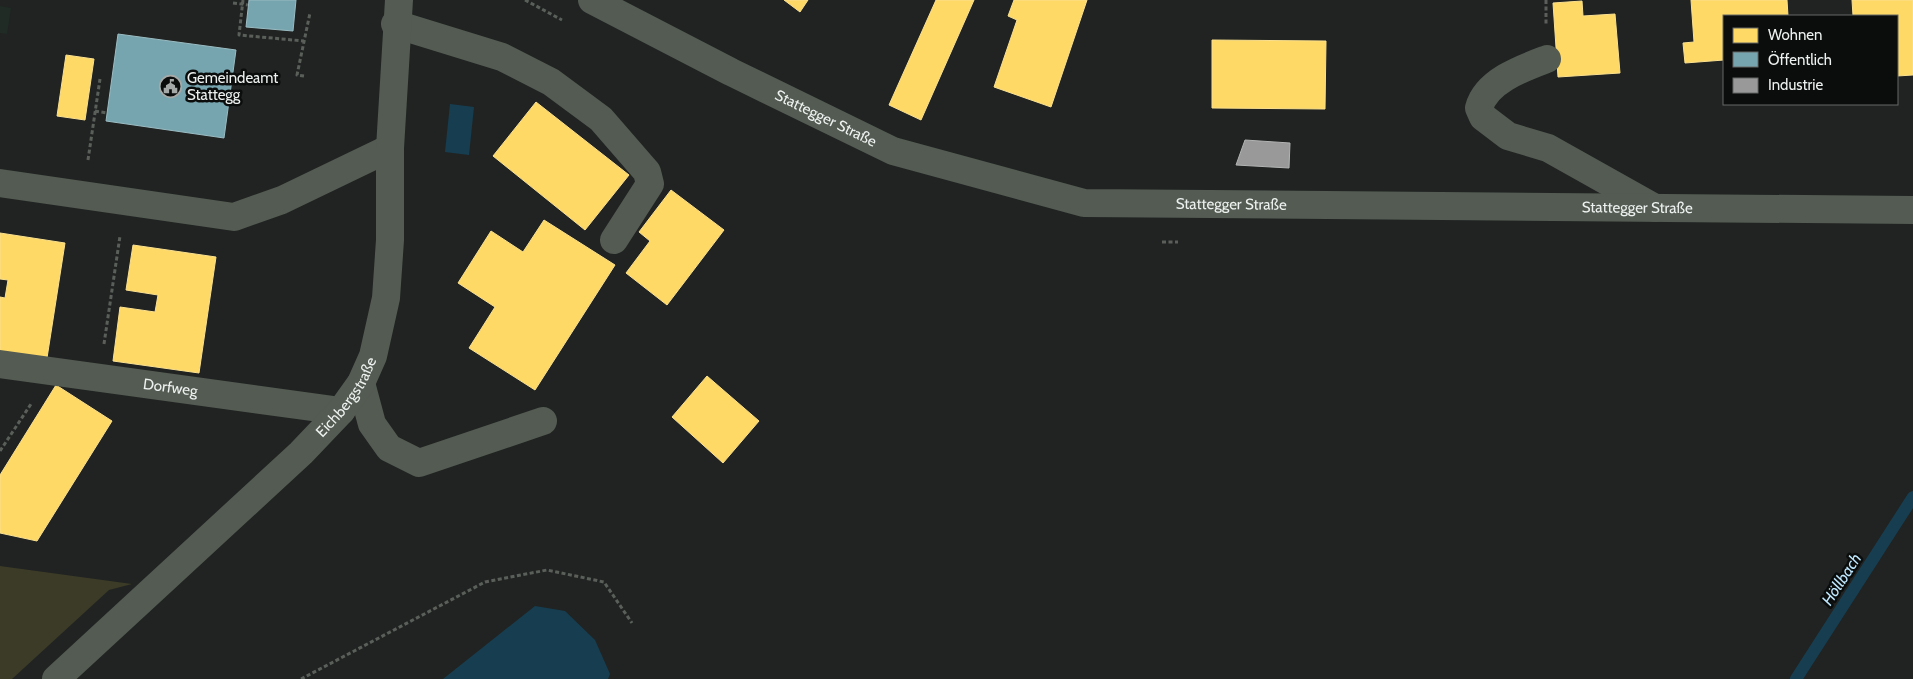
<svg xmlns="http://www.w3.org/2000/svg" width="1913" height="679" font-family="Cabin,sans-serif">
<rect width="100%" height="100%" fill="#202322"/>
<path fill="#202b26" d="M 0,6 L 11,8 L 7,34 L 0,33 Z"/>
<path fill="#3b3b27" d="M 0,566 L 132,584 L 109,590 L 12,679 L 0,679 Z"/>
<path fill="#173e50" d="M 450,104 L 474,107 L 469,155 L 445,152 Z
M 535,606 L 565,611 L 595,640 L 610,674 L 608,679 L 443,679 Z"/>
<path fill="#ffd966" stroke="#fae08f" d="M 784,0 L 808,0 L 800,12 Z
M 936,0 L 974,0 L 921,120 L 889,105 Z
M 1014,0 L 1087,0 L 1051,107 L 994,87 L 1017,20 L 1008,16 Z
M 1691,0 L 1787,0 L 1788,16 L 1724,16 L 1724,60 L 1685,63 L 1683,43 L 1694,42 Z
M 1852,0 L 1913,0 L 1913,75 L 1897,76 L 1897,16 L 1853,16 Z
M 1582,1 L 1583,16 L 1615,14 L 1620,73 L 1558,77 L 1553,3 Z
M 1212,40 L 1326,41 L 1325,109 L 1212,108 Z
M 66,55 L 94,59 L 85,120 L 57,116 Z
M 536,102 L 629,175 L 585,230 L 493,156 Z
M 671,190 L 724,230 L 667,305 L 626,273 L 650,241 L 639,232 Z
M 544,220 L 615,265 L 535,390 L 469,348 L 495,307 L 458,283 L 491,231 L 523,252 Z
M 0,233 L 65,243 L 47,358 L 0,352 L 0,297 L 5,298 L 8,280 L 0,279 Z
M 133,245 L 216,257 L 199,373 L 113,361 L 120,307 L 155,312 L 158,295 L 126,290 Z
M 707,376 L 759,421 L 723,463 L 672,417 Z
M 56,385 L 112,421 L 37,541 L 0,533 L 0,475 Z"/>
<path fill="#76a5af" stroke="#9abcc2" d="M 249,0 L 296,0 L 293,31 L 246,27 Z
M 118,34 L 236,50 L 224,138 L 106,121 Z"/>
<path fill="#999" stroke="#b2b3b3" d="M 1245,140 L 1290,143 L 1289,168 L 1236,165 Z"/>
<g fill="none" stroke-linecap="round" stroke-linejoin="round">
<path stroke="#173e50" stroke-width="12" d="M 1796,679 L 1913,497"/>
<path stroke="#5b5f5a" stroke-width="3" stroke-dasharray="4 2.5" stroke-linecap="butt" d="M 243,0 L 239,35 L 304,41
M 525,0 L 562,20
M 1546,0 L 1546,24
M 233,3 L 248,5
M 304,76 L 297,75 L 310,13
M 95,111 L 107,113
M 88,160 L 100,79
M 1162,242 L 1178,242
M 104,344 L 120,236
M 0,451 L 31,404
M 301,679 L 485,582 L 547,570 L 604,582 L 632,623"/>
<g stroke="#545b52" stroke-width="28">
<path d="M 395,24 L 502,57 L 551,82 L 601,119 L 647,172 L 650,184 L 614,240"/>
<path d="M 1547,59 C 1523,68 1486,81 1479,108 L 1483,117 L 1508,136 L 1548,148 L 1655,208"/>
<path d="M 0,183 L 234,217 L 282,200 L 390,148"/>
<path id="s1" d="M 0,364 L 341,411"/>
<path d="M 361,383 L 372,424 L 389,448 L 419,463 L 543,421"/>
<path id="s2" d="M 56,679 L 301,453 L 341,411 L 361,383 L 373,356 L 386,298 L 390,240 L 390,148 L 399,0"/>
</g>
<path stroke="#535b52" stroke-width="28" id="s3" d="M 592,0 L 731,72 L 893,151 L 1084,203 L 1913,210"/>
</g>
<defs>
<symbol id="civic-ring" viewBox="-11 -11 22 22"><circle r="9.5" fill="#0a0d0c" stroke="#a5a9a7" stroke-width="1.5"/><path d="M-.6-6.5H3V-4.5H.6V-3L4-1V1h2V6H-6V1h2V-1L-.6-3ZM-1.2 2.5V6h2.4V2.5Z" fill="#a5a9a7"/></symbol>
</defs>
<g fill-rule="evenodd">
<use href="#civic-ring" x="158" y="74" width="25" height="25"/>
</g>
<g text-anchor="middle" stroke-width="5" stroke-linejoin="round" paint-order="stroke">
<g font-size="15" fill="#edf1ef" stroke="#0a0d0c" text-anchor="start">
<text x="187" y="83">Gemeindeamt<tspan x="187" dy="17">Stattegg</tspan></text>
</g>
<g font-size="15" fill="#edf1ef" stroke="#0a0d0c">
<text dy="5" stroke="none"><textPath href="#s3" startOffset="262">Stattegger Straße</textPath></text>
<text dy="5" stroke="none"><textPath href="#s3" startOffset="682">Stattegger Straße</textPath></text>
<text dy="5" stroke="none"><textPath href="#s3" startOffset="1088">Stattegger Straße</textPath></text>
<text dy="5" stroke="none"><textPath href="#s1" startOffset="172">Dorfweg</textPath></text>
<text dy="5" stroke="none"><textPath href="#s2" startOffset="406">Eichbergstraße</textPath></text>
</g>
<g font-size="16" font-style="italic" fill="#bfe8ff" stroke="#0a0d0c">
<text transform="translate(1841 579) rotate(-57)" y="6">Höllbach</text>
</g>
</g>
<rect x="1723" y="15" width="175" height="90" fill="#0a0d0c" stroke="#656867"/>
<rect x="1733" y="28" width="25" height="15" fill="#ffd966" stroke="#656867"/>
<text x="1768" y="40" font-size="15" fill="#edf1ef">Wohnen</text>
<rect x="1733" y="52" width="25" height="15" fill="#76a5af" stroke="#656867"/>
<text x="1768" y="65" font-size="15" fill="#edf1ef">Öffentlich</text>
<rect x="1733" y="78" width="25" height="15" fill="#999999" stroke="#656867"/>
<text x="1768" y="90" font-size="15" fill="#edf1ef">Industrie</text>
</svg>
